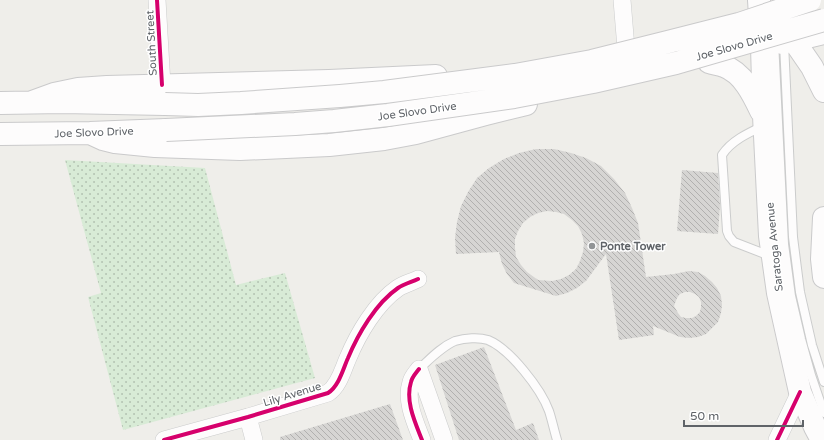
<svg xmlns="http://www.w3.org/2000/svg" width="824" height="440" font-family="'Varela Round',sans-serif">
<defs>
<pattern id="grass-dots" width="8" height="8" patternUnits="userSpaceOnUse"><rect width="8" height="8" fill="#d8ebd6"/><path d="M2 2h.1M6 6h.1" fill="none" stroke="#b2c2b1" stroke-width="1.8" stroke-linecap="round"/></pattern>
<pattern id="building-back-hatch" width="6" height="6" patternUnits="userSpaceOnUse"><rect width="6" height="6" fill="#d6d5d3"/><path d="M-1 5l2 2M0 0l6 6M5-1l2 2" fill="none" stroke="#b1b0af"/></pattern>
</defs>
<rect width="100%" height="100%" fill="#efeeea"/>
<path fill="url(#grass-dots)" d="M 65,160 L 205,168 L 236,285 L 285,273 L 315,378 L 123,430 L 88,297 L 101,293 Z"/>
<path fill="url(#building-back-hatch)" fill-rule="evenodd" d="M 536,149 L 554,149 L 571,153 L 586,158 L 601,166 L 614,179 L 625,193 L 632,208 L 638,223 L 646,277 L 674,274 L 689,271 L 698,272 L 705,276 L 712,282 L 717,288 L 721,296 L 722,305 L 721,313 L 718,322 L 706,334 L 698,337 L 689,338 L 680,337 L 653,326 L 654,335 L 619,340 L 606,254 L 586,281 L 577,288 L 567,293 L 556,296 L 514,283 L 507,274 L 502,264 L 499,252 L 456,254 L 455,238 L 457,222 L 461,206 L 468,192 L 477,178 L 489,168 L 504,159 L 519,153 ZM 547,211 L 556,212 L 564,214 L 572,220 L 578,226 L 582,234 L 584,243 L 583,252 L 580,261 L 576,269 L 569,275 L 561,279 L 552,281 L 538,280 L 527,272 L 521,265 L 516,257 L 515,248 L 515,239 L 518,231 L 523,223 L 530,217 L 538,213 ZM 685,292 L 690,292 L 695,294 L 699,297 L 701,302 L 701,307 L 700,312 L 696,316 L 692,318 L 686,318 L 681,317 L 678,313 L 674,306 L 677,298 L 680,294 Z
M 682,170 L 718,173 L 720,205 L 718,234 L 677,231 Z
M 484,347 L 516,430 L 533,423 L 539,440 L 459,440 L 435,365 Z
M 390,404 L 403,440 L 280,440 L 280,437 Z"/>
<g fill="none" stroke-linecap="round" stroke-linejoin="round">
<defs>
<path id="lane" d="M 774,41 L 784,244 L 791,296 L 801,339 L 811,375 L 824,413
M 784,43 L 793,237 L 800,292 L 812,345 L 824,382
M 763,126 C 748,133 731,141 722,155 L 727,231 L 729,236 L 734,242 L 770,256
M 419,369 C 430,359 441,347 455,341 C 465,338 479,337 488,340 C 510,349 541,389 549,411 C 552,420 554,430 557,440"/>
<path id="street" d="M 157,0 L 162,85
M 622,0 L 626,48
M 419,369 C 416,373 412,377 411,382 C 405,401 415,422 422,440
M 419,369 L 444,440
M 248,417 L 254,440
M 164,440 L 248,417 L 328,393 C 339,386 343,369 348,358 C 358,334 376,303 398,288 C 404,284 412,282 418,279
M 777,440 L 800,392"/>
<path id="secondary" d="M 759,0 L 762,47 L 764,116 L 770,236 L 778,293 L 800,392 L 815,427 L 822,440
M 771,21 L 783,27 L 790,35 L 812,67 L 824,91
M 782,43 L 824,33
M 709,62 C 714,64 719,64 724,66 C 743,73 753,94 761,111
M 32,102 L 54,94 L 78,89 L 107,87 L 329,81 L 436,76
M 0,103 L 63,102 L 165,104
M 90,133 L 103,139 L 115,142 L 155,146 L 240,149 L 329,145 L 384,139 L 416,133 L 486,114 L 526,104
M 0,134 L 90,133 L 166,130
M 824,218 L 822,259 L 824,277"/>
</defs>
<use href="#lane" stroke="#cbcccc" stroke-width="10"/>
<use href="#street" stroke="#cbcccc" stroke-width="18"/>
<use href="#secondary" stroke="#cacacb" stroke-width="24"/>
<use href="#lane" stroke="#fdfcfc" stroke-width="8"/>
<use href="#street" stroke="#fdfcfc" stroke-width="17"/>
<use href="#secondary" stroke="#fdfcfc" stroke-width="22"/>
<defs>
<path id="secondary-bridge" d="M 165,104 L 198,105 L 241,103 L 340,96 L 384,92 L 515,75 L 592,61 L 668,42 L 739,24 L 810,0
M 166,130 L 295,124 L 334,121 L 388,115 L 514,97 L 593,82 L 676,63 L 824,20"/>
</defs>
<use href="#secondary-bridge" stroke="#cacacb" stroke-width="24" stroke-linecap="butt"/>
<use href="#secondary-bridge" stroke="#fdfcfc" stroke-width="22"/>
<defs>
<path id="cycleway" d="M 157,0 L 162,85
M 419,369 C 416,373 412,377 411,382 C 405,401 415,422 422,440
M 164,440 L 248,417 L 328,393 C 339,386 343,369 348,358 C 358,334 376,303 398,288 C 404,284 412,282 418,279
M 777,440 L 800,392"/>
</defs>
<use href="#cycleway" stroke="#fff" stroke-width="6"/>
<use href="#cycleway" stroke="#d6006c" stroke-width="4"/>
</g>
<circle fill="#919496" stroke="#fff" stroke-width="1.5" cx="592" cy="246" r="4"/>
<g text-anchor="middle" stroke-width="3" stroke-linejoin="round" paint-order="stroke">
<g font-size="11" fill="#5f6368" stroke="#fff">
<text transform="translate(151 43) rotate(-93)" y="4">South Street</text>
<text transform="translate(734 46) rotate(-16)" y="4">Joe Slovo Drive</text>
<text transform="translate(417 111) rotate(-8)" y="4">Joe Slovo Drive</text>
<text transform="translate(94 132) rotate(-2)" y="4">Joe Slovo Drive</text>
<text transform="translate(774 247) rotate(-96)" y="4">Saratoga Avenue</text>
<text transform="translate(292 394) rotate(-17)" y="4">Lily Avenue</text>
</g>
<g font-size="11" font-weight="bold" fill="#5f6368" stroke="#fff" text-anchor="start">
<text x="600" y="250">Ponte Tower</text>
</g>
</g>
<path d="M684 420v6h119v-6" fill="none" stroke="#5f6368" stroke-width="2"/>
<text x="690" y="420" font-size="12" fill="#5f6368" stroke="#ffffff" stroke-width="3" paint-order="stroke">50 m</text>
</svg>
